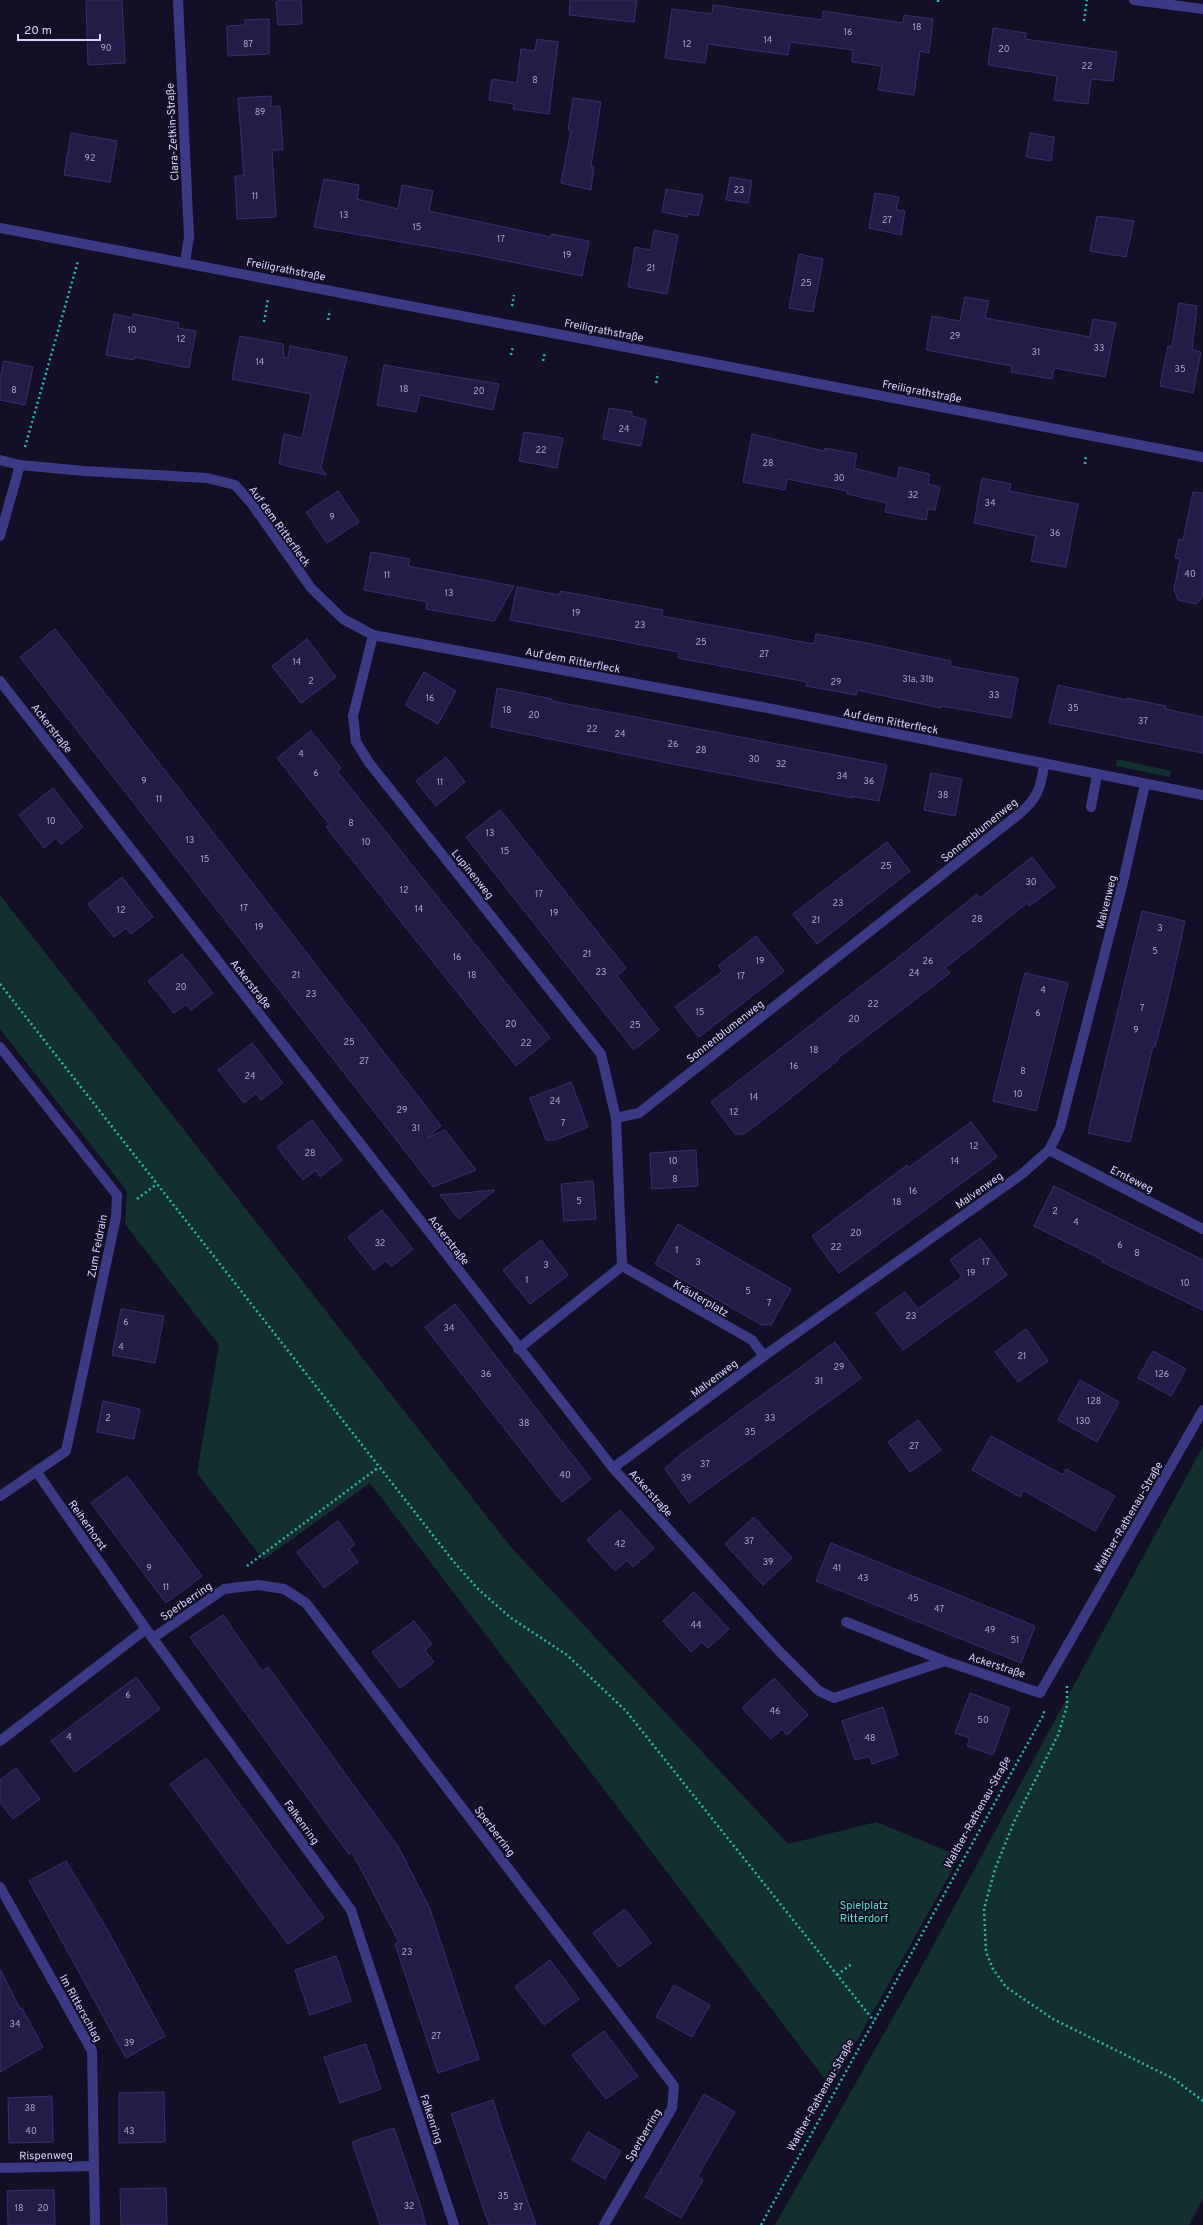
<svg xmlns="http://www.w3.org/2000/svg" width="1203" height="2225" font-family="Overpass,sans-serif">
<rect width="100%" height="100%" fill="#130f26"/>
<path fill="#12302f" d="M 1117,759 L 1171,771 L 1170,777 L 1116,766 Z
M 0,895 L 510,1546 L 788,1844 L 876,1822 L 960,1856 L 831,2087 L 370,1483 L 263,1560 L 197,1473 L 219,1345 L 125,1224 L 127,1191 L 0,1029 Z
M 1203,1446 L 1203,2198 L 1189,2225 L 775,2225 L 920,1970 Z"/>
<path fill="#241b47" stroke="#3b2d73" d="M 86,0 L 122,0 L 125,63 L 88,65 Z
M 281,0 L 301,0 L 302,24 L 278,25 L 276,2 Z
M 570,0 L 637,0 L 634,22 L 569,15 Z
M 713,5 L 822,20 L 823,11 L 903,23 L 904,15 L 933,19 L 929,53 L 920,51 L 914,95 L 878,90 L 882,66 L 852,62 L 853,50 L 790,42 L 788,55 L 708,44 L 705,63 L 665,58 L 672,9 L 712,14 Z
M 269,19 L 269,54 L 228,56 L 227,26 L 245,25 L 245,20 Z
M 993,28 L 1026,33 L 1025,39 L 1117,52 L 1113,81 L 1091,79 L 1088,104 L 1054,100 L 1057,76 L 988,65 Z
M 537,39 L 558,42 L 549,114 L 513,109 L 514,104 L 489,100 L 492,79 L 517,83 L 521,49 L 535,51 Z
M 271,96 L 271,107 L 280,106 L 283,150 L 272,150 L 276,217 L 237,219 L 235,176 L 244,176 L 238,98 Z
M 573,98 L 601,102 L 591,166 L 594,166 L 591,190 L 561,183 L 571,130 L 568,130 Z
M 71,133 L 117,141 L 110,182 L 64,175 Z
M 1030,133 L 1054,137 L 1051,161 L 1026,157 Z
M 730,177 L 752,181 L 748,203 L 726,200 Z
M 324,179 L 359,185 L 357,199 L 398,209 L 402,185 L 433,191 L 429,211 L 551,237 L 551,234 L 589,241 L 582,276 L 472,254 L 314,227 Z
M 666,189 L 703,195 L 698,216 L 689,214 L 687,217 L 662,212 Z
M 875,193 L 899,197 L 896,210 L 905,211 L 901,235 L 869,228 Z
M 1097,216 L 1134,221 L 1126,257 L 1090,251 Z
M 654,230 L 678,235 L 667,294 L 628,287 L 635,247 L 651,250 Z
M 799,254 L 823,259 L 813,312 L 789,308 Z
M 965,297 L 989,301 L 985,318 L 1090,337 L 1093,319 L 1116,323 L 1105,377 L 1054,368 L 1052,379 L 1011,372 L 1012,366 L 926,350 L 932,316 L 960,321 Z
M 1179,303 L 1197,306 L 1192,350 L 1201,352 L 1193,393 L 1160,386 L 1168,346 L 1172,347 Z
M 114,314 L 132,318 L 133,314 L 179,323 L 178,328 L 196,331 L 189,368 L 135,357 L 134,360 L 106,355 Z
M 240,336 L 283,344 L 284,358 L 288,358 L 290,346 L 347,357 L 321,467 L 326,475 L 279,464 L 284,434 L 302,438 L 311,394 L 232,379 Z
M 4,361 L 33,367 L 25,405 L 0,400 L 0,379 Z
M 384,365 L 499,384 L 493,410 L 420,395 L 416,412 L 377,405 Z
M 609,408 L 632,412 L 632,416 L 646,420 L 641,446 L 603,439 Z
M 524,432 L 563,438 L 557,468 L 519,461 Z
M 752,434 L 824,451 L 825,448 L 857,454 L 854,468 L 897,479 L 899,467 L 930,474 L 928,484 L 940,487 L 935,510 L 928,509 L 926,520 L 885,512 L 887,503 L 847,494 L 847,491 L 787,479 L 785,490 L 743,482 Z
M 982,478 L 1011,484 L 1009,491 L 1078,504 L 1066,567 L 1031,561 L 1036,536 L 974,523 Z
M 338,491 L 359,522 L 327,543 L 306,512 Z
M 1193,492 L 1203,493 L 1203,596 L 1196,604 L 1178,600 L 1174,589 L 1180,559 L 1175,558 L 1179,539 L 1183,540 Z
M 371,552 L 410,559 L 408,566 L 514,586 L 494,621 L 426,609 L 427,602 L 364,590 Z
M 517,587 L 560,595 L 560,591 L 663,610 L 662,616 L 814,644 L 816,634 L 866,643 L 951,661 L 950,666 L 1018,678 L 1011,718 L 942,706 L 941,708 L 857,690 L 856,695 L 806,686 L 807,682 L 678,658 L 679,652 L 510,620 Z
M 55,629 L 441,1126 L 427,1138 L 445,1130 L 476,1170 L 433,1187 L 20,657 Z
M 307,639 L 336,677 L 301,703 L 272,666 Z
M 424,672 L 456,691 L 438,724 L 405,705 Z
M 1058,685 L 1127,700 L 1127,698 L 1166,706 L 1165,709 L 1203,717 L 1203,753 L 1049,723 Z
M 497,688 L 552,699 L 552,701 L 887,765 L 879,801 L 851,796 L 853,798 L 683,766 L 491,727 Z
M 311,731 L 341,768 L 337,771 L 550,1038 L 516,1066 L 326,827 L 329,824 L 277,758 Z
M 446,757 L 465,782 L 436,806 L 416,781 Z
M 931,773 L 962,779 L 955,816 L 924,810 Z
M 53,788 L 83,827 L 61,844 L 56,838 L 44,848 L 19,815 Z
M 500,810 L 626,968 L 617,976 L 659,1030 L 634,1050 L 466,837 Z
M 887,842 L 910,871 L 817,944 L 793,914 Z
M 1032,857 L 1055,887 L 1029,906 L 1027,903 L 945,968 L 950,973 L 837,1059 L 838,1060 L 778,1108 L 744,1134 L 735,1134 L 711,1102 L 894,961 L 977,894 L 980,898 Z
M 122,877 L 153,917 L 131,934 L 126,928 L 114,937 L 88,904 Z
M 1142,911 L 1185,921 L 1167,1002 L 1155,1047 L 1153,1046 L 1130,1142 L 1088,1133 Z
M 756,936 L 784,971 L 699,1037 L 675,1007 L 723,971 L 718,966 Z
M 182,954 L 213,993 L 191,1010 L 186,1004 L 174,1013 L 148,981 Z
M 1025,973 L 1068,983 L 1036,1111 L 993,1101 Z
M 252,1043 L 283,1083 L 261,1100 L 256,1093 L 244,1103 L 218,1070 Z
M 571,1082 L 588,1127 L 555,1140 L 546,1140 L 530,1098 Z
M 312,1120 L 342,1160 L 320,1177 L 316,1170 L 303,1180 L 277,1147 Z
M 971,1122 L 997,1157 L 839,1273 L 812,1236 L 907,1165 L 908,1168 Z
M 696,1150 L 698,1186 L 652,1189 L 650,1153 Z
M 593,1181 L 596,1219 L 564,1221 L 561,1184 Z
M 1054,1186 L 1203,1260 L 1203,1310 L 1102,1262 L 1103,1260 L 1034,1226 Z
M 495,1190 L 459,1219 L 440,1195 Z
M 382,1210 L 413,1249 L 391,1267 L 386,1260 L 374,1270 L 348,1237 Z
M 678,1224 L 791,1289 L 771,1325 L 762,1325 L 655,1264 Z
M 980,1238 L 1007,1275 L 903,1350 L 876,1313 L 905,1292 L 918,1309 L 962,1277 L 950,1260 Z
M 541,1240 L 568,1275 L 530,1304 L 503,1270 Z
M 455,1304 L 591,1479 L 562,1502 L 425,1327 Z
M 121,1309 L 164,1316 L 155,1363 L 112,1355 Z
M 1026,1329 L 1048,1361 L 1018,1382 L 995,1352 Z
M 835,1342 L 861,1378 L 689,1503 L 665,1469 L 680,1455 Z
M 1153,1351 L 1186,1369 L 1171,1396 L 1138,1378 Z
M 1080,1380 L 1119,1402 L 1097,1442 L 1058,1420 Z
M 103,1401 L 140,1409 L 134,1439 L 97,1432 Z
M 918,1420 L 941,1450 L 910,1472 L 888,1442 Z
M 991,1436 L 1063,1475 L 1066,1469 L 1115,1496 L 1095,1531 L 1023,1490 L 1020,1497 L 972,1470 Z
M 127,1476 L 202,1576 L 166,1603 L 91,1503 Z
M 620,1510 L 654,1548 L 633,1567 L 627,1560 L 615,1571 L 587,1540 Z
M 754,1517 L 792,1558 L 763,1585 L 725,1544 Z
M 338,1521 L 355,1544 L 349,1549 L 358,1562 L 324,1588 L 297,1552 Z
M 831,1543 L 1035,1626 L 1021,1663 L 816,1581 Z
M 694,1592 L 729,1629 L 708,1648 L 702,1642 L 691,1652 L 663,1621 Z
M 223,1615 L 262,1671 L 268,1667 L 399,1848 L 430,1909 L 479,2059 L 438,2073 L 395,1944 L 399,1942 L 352,1852 L 349,1854 L 190,1637 Z
M 414,1621 L 432,1644 L 425,1650 L 434,1662 L 400,1688 L 372,1652 Z
M 136,1677 L 160,1709 L 75,1772 L 51,1741 Z
M 774,1678 L 808,1715 L 787,1735 L 782,1729 L 771,1739 L 742,1708 Z
M 970,1693 L 1010,1708 L 993,1755 L 967,1746 L 970,1738 L 955,1733 Z
M 883,1707 L 898,1755 L 872,1764 L 869,1756 L 855,1760 L 842,1721 Z
M 206,1758 L 324,1918 L 288,1944 L 170,1784 Z
M 16,1768 L 40,1799 L 13,1819 L 0,1802 L 0,1780 Z
M 66,1861 L 108,1931 L 165,2036 L 126,2058 L 29,1881 Z
M 625,1909 L 651,1943 L 619,1967 L 593,1933 Z
M 336,1956 L 351,2001 L 310,2015 L 295,1970 Z
M 550,1960 L 579,1999 L 544,2025 L 515,1987 Z
M 0,1969 L 20,2009 L 22,2008 L 43,2047 L 0,2072 Z
M 674,1985 L 710,2005 L 692,2037 L 656,2017 Z
M 604,2031 L 638,2076 L 606,2099 L 572,2055 Z
M 366,2044 L 381,2089 L 340,2103 L 324,2057 Z
M 164,2092 L 165,2142 L 119,2143 L 119,2093 Z
M 704,2094 L 735,2112 L 697,2177 L 703,2180 L 681,2218 L 645,2197 L 659,2172 L 662,2174 L 660,2171 Z
M 52,2096 L 53,2142 L 9,2143 L 8,2098 Z
M 493,2100 L 500,2123 L 536,2225 L 489,2225 L 467,2160 L 451,2114 Z
M 394,2128 L 420,2204 L 426,2225 L 380,2225 L 352,2142 Z
M 588,2132 L 621,2151 L 605,2179 L 572,2160 Z
M 166,2188 L 167,2225 L 121,2225 L 120,2189 Z
M 31,2190 L 54,2190 L 55,2225 L 8,2225 L 7,2191 Z"/>
<g fill="none" stroke-linecap="round" stroke-linejoin="round">
<path stroke="#2fb8b0" stroke-width="2.5" stroke-dasharray="2 3" stroke-linecap="butt" d="M 938,2 L 938,0
M 1084,21 L 1087,0
M 512,306 L 514,295
M 328,320 L 330,310
M 264,322 L 268,299
M 511,355 L 513,346
M 543,361 L 545,352
M 656,383 L 658,373
M 25,447 L 78,261
M 1085,464 L 1086,454
M 0,984 L 454,1562 L 478,1589 L 511,1618 L 567,1655 L 626,1711 L 874,2021
M 137,1199 L 157,1184
M 247,1566 L 379,1467
M 1067,1686 L 1067,1706 L 1058,1735 L 1014,1822 L 995,1869 L 984,1909 L 986,1952 L 993,1969 L 1006,1987 L 1053,2019 L 1174,2079 L 1203,2101
M 837,1975 L 853,1963
M 761,2225 L 1044,1714 L 1044,1711"/>
<path stroke="#3d3a85" stroke-width="10" d="M 178,0 L 189,237 L 185,262
M 1134,0 L 1203,9
M 0,228 L 1203,457
M 0,460 L 20,465 L 84,471 L 207,478 L 235,485 L 252,504 L 311,588 L 343,619 L 373,635 L 762,707 L 1203,795
M 0,536 L 20,465
M 373,635 L 353,716 L 356,742 L 370,764 L 601,1054 L 616,1118
M 0,681 L 613,1468 L 779,1651 L 819,1691 L 834,1698 L 945,1661
M 1091,807 L 1097,775
M 0,1047 L 117,1195 L 116,1217 L 66,1451 L 0,1496
M 1049,1150 L 1203,1229
M 622,1266 L 752,1340 L 764,1356
M 518,1349 L 622,1266 L 616,1118 L 639,1113 L 1019,814 C 1037,799 1041,788 1044,765
M 613,1468 L 764,1356 L 1022,1174 L 1049,1150 L 1060,1128 L 1123,882 L 1145,784
M 36,1471 L 146,1629
M 846,1622 L 945,1661 L 1040,1693 L 1203,1410
M 153,1638 L 224,1589 L 258,1585 L 284,1589 L 306,1603 L 674,2086 L 672,2108 L 604,2225
M 0,1741 L 146,1629 L 351,1910 L 454,2225
M 0,1887 L 92,2051 L 95,2225
M 0,2168 L 93,2166"/>
</g>
<g text-anchor="middle" stroke-width="4" stroke-linejoin="round" paint-order="stroke">
<g font-size="9" fill="#aca6d1">
<text x="917" y="30">18</text>
<text x="848" y="35">16</text>
<text x="768" y="43">14</text>
<text x="248" y="47">87</text>
<text x="687" y="47">12</text>
<text x="106" y="51">90</text>
<text x="1004" y="52">20</text>
<text x="1087" y="69">22</text>
<text x="535" y="83">8</text>
<text x="260" y="115">89</text>
<text x="90" y="161">92</text>
<text x="739" y="193">23</text>
<text x="255" y="199">11</text>
<text x="344" y="218">13</text>
<text x="887" y="223">27</text>
<text x="417" y="230">15</text>
<text x="501" y="242">17</text>
<text x="567" y="258">19</text>
<text x="651" y="271">21</text>
<text x="806" y="286">25</text>
<text x="132" y="333">10</text>
<text x="955" y="339">29</text>
<text x="181" y="342">12</text>
<text x="1099" y="351">33</text>
<text x="1036" y="355">31</text>
<text x="260" y="365">14</text>
<text x="1180" y="372">35</text>
<text x="404" y="392">18</text>
<text x="14" y="393">8</text>
<text x="479" y="394">20</text>
<text x="624" y="432">24</text>
<text x="541" y="453">22</text>
<text x="768" y="466">28</text>
<text x="839" y="481">30</text>
<text x="913" y="498">32</text>
<text x="990" y="506">34</text>
<text x="332" y="520">9</text>
<text x="1055" y="536">36</text>
<text x="1190" y="577">40</text>
<text x="387" y="578">11</text>
<text x="449" y="596">13</text>
<text x="576" y="616">19</text>
<text x="640" y="628">23</text>
<text x="701" y="645">25</text>
<text x="764" y="657">27</text>
<text x="297" y="665">14</text>
<text x="918" y="682">31a, 31b</text>
<text x="311" y="684">2</text>
<text x="836" y="685">29</text>
<text x="994" y="698">33</text>
<text x="430" y="701">16</text>
<text x="1073" y="711">35</text>
<text x="507" y="713">18</text>
<text x="534" y="718">20</text>
<text x="1143" y="724">37</text>
<text x="592" y="732">22</text>
<text x="620" y="737">24</text>
<text x="673" y="747">26</text>
<text x="701" y="753">28</text>
<text x="301" y="757">4</text>
<text x="754" y="762">30</text>
<text x="781" y="767">32</text>
<text x="316" y="776">6</text>
<text x="842" y="779">34</text>
<text x="144" y="784">9</text>
<text x="869" y="784">36</text>
<text x="440" y="785">11</text>
<text x="943" y="798">38</text>
<text x="159" y="802">11</text>
<text x="51" y="824">10</text>
<text x="351" y="826">8</text>
<text x="490" y="836">13</text>
<text x="190" y="843">13</text>
<text x="366" y="845">10</text>
<text x="505" y="854">15</text>
<text x="205" y="862">15</text>
<text x="886" y="869">25</text>
<text x="1031" y="885">30</text>
<text x="404" y="893">12</text>
<text x="539" y="897">17</text>
<text x="838" y="906">23</text>
<text x="244" y="911">17</text>
<text x="419" y="912">14</text>
<text x="121" y="913">12</text>
<text x="554" y="916">19</text>
<text x="977" y="922">28</text>
<text x="816" y="923">21</text>
<text x="259" y="930">19</text>
<text x="1160" y="931">3</text>
<text x="1155" y="954">5</text>
<text x="587" y="957">21</text>
<text x="457" y="960">16</text>
<text x="760" y="964">19</text>
<text x="928" y="964">26</text>
<text x="601" y="975">23</text>
<text x="914" y="976">24</text>
<text x="296" y="978">21</text>
<text x="472" y="978">18</text>
<text x="741" y="979">17</text>
<text x="181" y="990">20</text>
<text x="1043" y="993">4</text>
<text x="311" y="997">23</text>
<text x="873" y="1007">22</text>
<text x="1142" y="1011">7</text>
<text x="700" y="1015">15</text>
<text x="1038" y="1016">6</text>
<text x="854" y="1022">20</text>
<text x="511" y="1027">20</text>
<text x="635" y="1028">25</text>
<text x="1136" y="1033">9</text>
<text x="349" y="1045">25</text>
<text x="526" y="1046">22</text>
<text x="814" y="1053">18</text>
<text x="364" y="1064">27</text>
<text x="794" y="1069">16</text>
<text x="1023" y="1074">8</text>
<text x="250" y="1079">24</text>
<text x="1018" y="1097">10</text>
<text x="754" y="1100">14</text>
<text x="555" y="1104">24</text>
<text x="402" y="1113">29</text>
<text x="734" y="1115">12</text>
<text x="563" y="1126">7</text>
<text x="416" y="1131">31</text>
<text x="974" y="1149">12</text>
<text x="310" y="1156">28</text>
<text x="673" y="1164">10</text>
<text x="955" y="1164">14</text>
<text x="675" y="1182">8</text>
<text x="913" y="1194">16</text>
<text x="579" y="1204">5</text>
<text x="897" y="1205">18</text>
<text x="1055" y="1214">2</text>
<text x="1076" y="1225">4</text>
<text x="856" y="1236">20</text>
<text x="380" y="1246">32</text>
<text x="1120" y="1248">6</text>
<text x="836" y="1250">22</text>
<text x="677" y="1253">1</text>
<text x="1137" y="1256">8</text>
<text x="698" y="1265">3</text>
<text x="986" y="1265">17</text>
<text x="546" y="1268">3</text>
<text x="971" y="1276">19</text>
<text x="527" y="1283">1</text>
<text x="1185" y="1286">10</text>
<text x="748" y="1294">5</text>
<text x="769" y="1306">7</text>
<text x="911" y="1319">23</text>
<text x="126" y="1325">6</text>
<text x="449" y="1331">34</text>
<text x="121" y="1350">4</text>
<text x="1022" y="1359">21</text>
<text x="839" y="1370">29</text>
<text x="486" y="1377">36</text>
<text x="1162" y="1377">126</text>
<text x="819" y="1384">31</text>
<text x="1094" y="1404">128</text>
<text x="108" y="1421">2</text>
<text x="770" y="1421">33</text>
<text x="1083" y="1424">130</text>
<text x="524" y="1426">38</text>
<text x="750" y="1435">35</text>
<text x="914" y="1449">27</text>
<text x="705" y="1467">37</text>
<text x="565" y="1478">40</text>
<text x="686" y="1481">39</text>
<text x="749" y="1544">37</text>
<text x="620" y="1547">42</text>
<text x="768" y="1565">39</text>
<text x="149" y="1571">9</text>
<text x="837" y="1571">41</text>
<text x="863" y="1581">43</text>
<text x="166" y="1590">11</text>
<text x="913" y="1601">45</text>
<text x="939" y="1612">47</text>
<text x="696" y="1628">44</text>
<text x="990" y="1633">49</text>
<text x="1015" y="1643">51</text>
<text x="128" y="1698">6</text>
<text x="775" y="1714">46</text>
<text x="983" y="1723">50</text>
<text x="69" y="1740">4</text>
<text x="870" y="1741">48</text>
<text x="407" y="1955">23</text>
<text x="15" y="2027">34</text>
<text x="436" y="2039">27</text>
<text x="129" y="2046">39</text>
<text x="30" y="2111">38</text>
<text x="31" y="2134">40</text>
<text x="129" y="2134">43</text>
<text x="503" y="2199">35</text>
<text x="409" y="2209">32</text>
<text x="518" y="2210">37</text>
<text x="19" y="2211">18</text>
<text x="43" y="2211">20</text>
</g>
<g font-size="11" fill="#d9d4ff" stroke="#130f26">
<text transform="translate(172 132) rotate(-93)" y="4">Clara-Zetkin-Straße</text>
<text transform="translate(286 269) rotate(11)" y="4">Freiligrathstraße</text>
<text transform="translate(604 330) rotate(11)" y="4">Freiligrathstraße</text>
<text transform="translate(922 391) rotate(11)" y="4">Freiligrathstraße</text>
<text transform="translate(280 526) rotate(54)" y="4">Auf dem Ritterfleck</text>
<text transform="translate(573 660) rotate(11)" y="4">Auf dem Ritterfleck</text>
<text transform="translate(891 721) rotate(11)" y="4">Auf dem Ritterfleck</text>
<text transform="translate(52 728) rotate(52)" y="4">Ackerstraße</text>
<text transform="translate(979 830) rotate(-39)" y="4">Sonnenblumenweg</text>
<text transform="translate(473 874) rotate(51)" y="4">Lupinenweg</text>
<text transform="translate(1106 902) rotate(-76)" y="4">Malvenweg</text>
<text transform="translate(251 984) rotate(52)" y="4">Ackerstraße</text>
<text transform="translate(725 1031) rotate(-38)" y="4">Sonnenblumenweg</text>
<text transform="translate(1132 1179) rotate(27)" y="4">Ernteweg</text>
<text transform="translate(979 1190) rotate(-35)" y="4">Malvenweg</text>
<text transform="translate(449 1240) rotate(52)" y="4">Ackerstraße</text>
<text transform="translate(97 1246) rotate(-79)" y="4">Zum Feldrain</text>
<text transform="translate(701 1298) rotate(30)" y="4">Kräuterplatz</text>
<text transform="translate(714 1378) rotate(-37)" y="4">Malvenweg</text>
<text transform="translate(651 1493) rotate(48)" y="4">Ackerstraße</text>
<text transform="translate(1128 1517) rotate(-60)" y="4">Walther-Rathenau-Straße</text>
<text transform="translate(88 1525) rotate(55)" y="4">Reiherhorst</text>
<text transform="translate(186 1601) rotate(-34)" y="4">Sperberring</text>
<text transform="translate(997 1665) rotate(18)" y="4">Ackerstraße</text>
<text transform="translate(977 1812) rotate(-61)" y="4">Walther-Rathenau-Straße</text>
<text transform="translate(302 1822) rotate(54)" y="4">Falkenring</text>
<text transform="translate(495 1831) rotate(53)" y="4">Sperberring</text>
<text transform="translate(81 2008) rotate(61)" y="4">Im Ritterschlag</text>
<text transform="translate(820 2095) rotate(-61)" y="4">Walther-Rathenau-Straße</text>
<text transform="translate(432 2119) rotate(72)" y="4">Falkenring</text>
<text transform="translate(643 2135) rotate(-60)" y="4">Sperberring</text>
<text transform="translate(46 2155) rotate(-1)" y="4">Rispenweg</text>
</g>
<g font-size="11" fill="#5fe0c0" stroke="#130f26">
<text x="864" y="1909">Spielplatz<tspan x="864" dy="13">Ritterdorf</tspan></text>
</g>
</g>
<path d="M18 34v6h82v-6" fill="none" stroke="#d9d4ff" stroke-width="2"/>
<text x="24" y="34" font-size="12" fill="#d9d4ff" stroke="#130f26" stroke-width="3" paint-order="stroke">20 m</text>
</svg>
